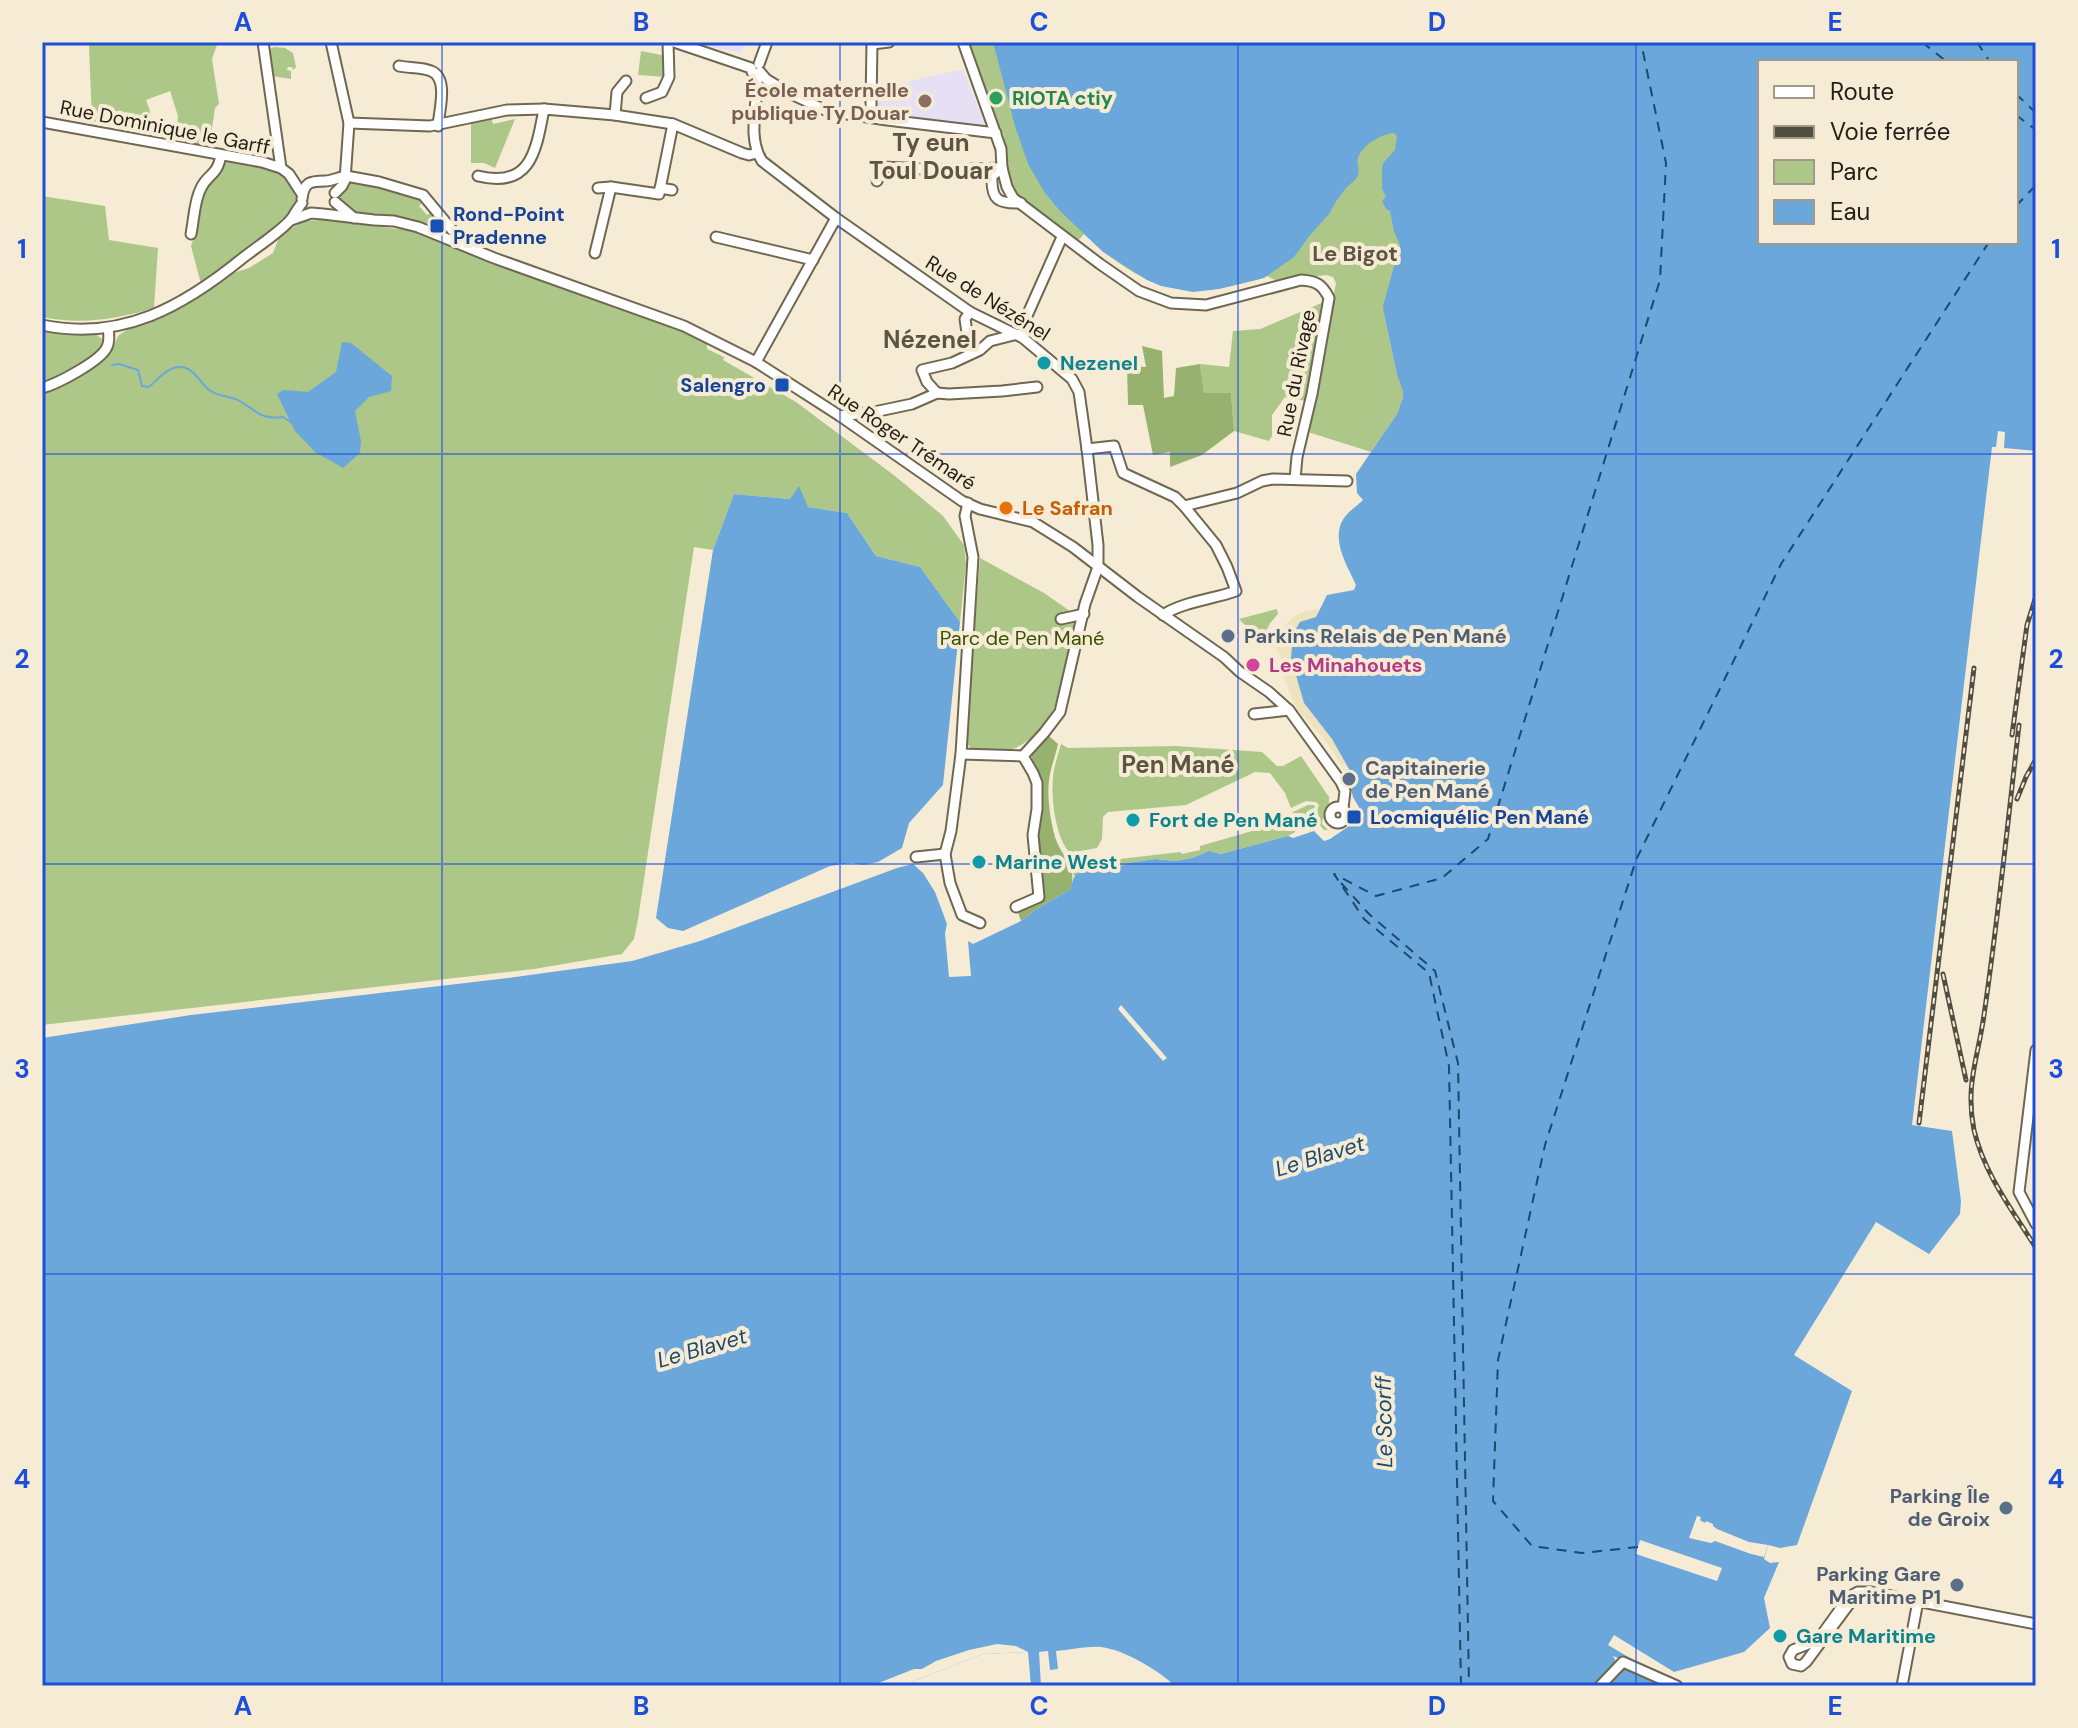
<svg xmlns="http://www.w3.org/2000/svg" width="2078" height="1728" font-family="'DM Sans',sans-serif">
<rect width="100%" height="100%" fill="#f6ecd5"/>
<g fill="#e7dff4">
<polygon points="712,42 747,42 744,44 742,53 712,47"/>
<polygon points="963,69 985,124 983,126 882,116 874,105 875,89"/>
</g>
<g fill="#acc788">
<polygon points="94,42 218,42 212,59 219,104 215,108 209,148 176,143 179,129 177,128 178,116 170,91 146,100 150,111 148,129 139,128 141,116 130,115 128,128 92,121 89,46"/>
<path d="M968,42H1389L1454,125L1384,306V314L1397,375L1404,391L1403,397L1397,414L1371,452L1308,432L1336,283L1333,277L1326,275L1279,282L1267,276C1257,281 1243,283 1231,286C1170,301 1128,275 1084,234L1077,242L1057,224L1024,201L1012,189L1008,175L1007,152L1003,133L992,111L987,90L984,89Z"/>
<polygon points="274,47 285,48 293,53 296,67 293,70 292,67 288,67 287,70 291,71 291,79 272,76 268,50"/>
<polygon points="641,51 666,56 667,77 638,75"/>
<polygon points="491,117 493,124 515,119 495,168 484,163 471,163 471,123"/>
<path d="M223,159C240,162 263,163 279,171C289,177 299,190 296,202C291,217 217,273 201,284L191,246L197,228L200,199L205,187L220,174Z"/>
<path d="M351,178L426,199L419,206L427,215L435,209L446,223L443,229L439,228V225L435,223L433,226C421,222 409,218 396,217C383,216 332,219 340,193C342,188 348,182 351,178Z"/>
<path d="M42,196L105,206L109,240L158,248L154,308C117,319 81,325 42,317Z"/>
<polygon points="321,220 416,231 668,325 707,342 707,349 724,357 723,360 796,402 895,476 943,516 964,545 966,564 960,622 920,567 876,556 847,513 808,507 790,499 734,494 713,550 694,547 638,919 634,939 622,954 534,969 42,1025 42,388 57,384 112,350 118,336 131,327 163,317 203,294 233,273 249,268 273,253 280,235 304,221"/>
<polygon points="1324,302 1306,401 1285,397 1272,415 1272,436 1269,441 1234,431 1231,393 1204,393 1200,364 1229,367 1233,331 1260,329"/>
<path d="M42,328L68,333H94L102,339L101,348C86,365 63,375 42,382Z"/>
<path d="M980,558L1044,593L1077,616L1055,706C1045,729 1024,750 999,752C990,753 981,751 973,751L965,741Z"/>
<polygon points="1277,609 1278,614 1271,622 1261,640 1259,640 1257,631 1248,628 1239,619"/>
<path d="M1061,744L1068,748L1176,746L1262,752L1277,766H1283L1301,756L1329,797C1330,808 1322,816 1322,824L1328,830H1324L1318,823L1301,828L1317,811L1319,805L1316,802L1306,801L1291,808L1285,793L1270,773L1255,772L1186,805L1108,812L1103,817L1102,839L1097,848L1070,853C1055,837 1051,798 1053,777C1054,766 1058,755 1061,744Z"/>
<path d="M1308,805H1314L1315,807L1294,833L1288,836L1221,854L1209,851L1192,858L1175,861L1155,859L1128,863L1119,867C1106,864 1084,868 1074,876L1069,864L1072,859L1100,857L1115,859L1118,863L1120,859L1180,852L1182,854L1200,850V846L1266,827L1275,830L1287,824L1293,812Z"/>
</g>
<g fill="#96b26e">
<polygon points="1142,346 1162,351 1164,398 1174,396 1176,368 1200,364 1204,393 1231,393 1234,431 1202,455 1170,467 1170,452 1153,455 1143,405 1128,405 1127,366 1146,367"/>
<path d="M1049,736L1058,744C1056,754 1052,764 1050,774C1046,793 1050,818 1055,837C1062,859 1077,862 1071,889L1035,910L1021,921L1017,909L1042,897L1035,831L1039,810L1031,751Z"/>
</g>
<path fill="#ede4be" d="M1319,609L1312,625L1349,738L1364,815L1353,797L1351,789L1357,783L1345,765L1342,766L1324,739L1297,709L1283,676L1280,655L1276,648C1282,624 1293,611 1319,609Z"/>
<g fill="#6ba7da" fill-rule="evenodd">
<path d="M993,42H2036V451L2004,448L2005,432L1998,431L1996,447H1992L1912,1125L1952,1131L1961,1201L1960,1214L1929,1254L1876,1222L1794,1355L1852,1391L1797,1545L1780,1548L1768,1545L1764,1559L1770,1563L1779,1562L1764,1598L1770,1628L1744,1652L1674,1672L1614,1635L1608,1645L1635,1661L1633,1664L1613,1656L1618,1665L1598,1686H1175C1158,1670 1125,1650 1101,1647C1087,1646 1070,1650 1056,1651L1058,1669L1050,1670L1048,1651L1039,1652L1041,1686H1031L1028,1652L983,1654L901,1686H42V1038L191,1015L508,978L632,961L700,941L897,868L913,864L923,873L935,892L947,924L945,933L949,977L971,976L968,941L973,944L1021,921L1035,910L1071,889C1071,887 1073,878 1075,876C1081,866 1109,865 1119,867L1128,863L1155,859L1175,861L1192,858L1209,851L1221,854L1288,836L1293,838L1314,831L1324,841L1330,839L1364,816L1353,797L1351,789L1357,783L1332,739L1304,703L1291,658L1293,634L1300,622L1316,617L1327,595L1354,590L1356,585C1347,565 1330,539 1344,518C1349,511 1357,506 1363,500L1357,493L1356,474L1397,414L1403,397V391L1397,375L1384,314L1383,306L1400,245L1394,231L1390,211L1386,209L1382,201L1386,196L1382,189V169L1383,163L1395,150L1397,136L1394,133C1381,134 1362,145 1358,158C1356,165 1361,170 1357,177C1356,180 1350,184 1348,186C1341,194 1334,203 1330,213L1310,235L1294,257L1264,278L1219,289L1193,292L1161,286L1147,280L1103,252L1060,211L1045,193L1028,164L1015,126ZM1760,62H2016V242H1760Z"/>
<polygon points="342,342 351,343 392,376 391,391 369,397 355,411 361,441 360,453 343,468 315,452 295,431 277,394 283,390 308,392 336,372"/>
<polygon points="799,486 808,507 847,513 876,556 920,567 960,622 943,785 909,823 902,848 878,862 863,865 852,863 830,866 683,931 668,928 656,918 713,550 734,494 790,499"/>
<polygon points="1621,1667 1664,1686 1602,1686"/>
</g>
<g fill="#f6ecd5">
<polygon points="1121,1005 1167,1058 1163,1061 1118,1009"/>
<polygon points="1697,1516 1701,1517 1700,1520 1705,1523 1706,1521 1713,1524 1713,1526 1717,1529 1749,1542 1768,1545 1764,1557 1751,1554 1715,1541 1711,1543 1689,1538"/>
<polygon points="1640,1540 1722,1568 1717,1581 1636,1554"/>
<polygon points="997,1644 1016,1646 1028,1652 983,1654 901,1686 871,1686 914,1669 922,1669 936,1661 969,1650"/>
</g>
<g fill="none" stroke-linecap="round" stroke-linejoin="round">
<path stroke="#6ba7da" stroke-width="2" d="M112,365L119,364L138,370L142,386L149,387C157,380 168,367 180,367C194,367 199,382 209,390C217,396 228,396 238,400C256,410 260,420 283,417L292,423"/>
<g stroke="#1d496c" stroke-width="2" stroke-dasharray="10 8" stroke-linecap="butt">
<polyline points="1922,42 1947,62"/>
<polyline points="1977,42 1990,62"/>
<polyline points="2016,94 2036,113"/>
<polyline points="2016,115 2036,130"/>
<polyline points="2016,206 2036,185"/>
<polyline points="1341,883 1369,914 1435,971 1458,1063 1469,1686"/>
<polyline points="1638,1547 1582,1553 1532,1546 1493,1501 1498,1360 1545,1145 1636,860 1781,564 1989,242"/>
<polyline points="1461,1686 1449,1066 1429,973 1364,919 1334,874 1376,896 1442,878 1488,839 1660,280 1666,163 1641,42"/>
</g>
<g stroke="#6f6752" stroke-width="13">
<g id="minor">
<polyline points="263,42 281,168 289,174 302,194"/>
<polyline points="331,42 349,123 345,180 342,186 335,193"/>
<polyline points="674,42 751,68 752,72 757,74"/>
<path d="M963,42L1001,149L1002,168L1007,187L1013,198L1100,264L1139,291L1171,303L1206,305L1301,280C1316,281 1322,284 1329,298L1312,394L1297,457L1295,479"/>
<polyline points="872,44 889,42"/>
<polyline points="759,64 767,42"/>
<path d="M399,66C408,68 422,67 431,71C449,78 439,111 438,126"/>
<polyline points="760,72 766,79 789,93 827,111 887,120 996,133"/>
<path d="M757,74C759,102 746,136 762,161L836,218L970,312L1023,338L1072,379L1079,392L1087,449L1098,545V567L1085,604L1060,712L1044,733L1023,756L961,754"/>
<polyline points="646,98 662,92 669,77 668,42"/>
<polyline points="615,115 617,92 626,81"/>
<polyline points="869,117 871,106 872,42"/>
<polyline points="42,122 262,162 281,168"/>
<polyline points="349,123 430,126 507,110 544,109 615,115 673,124 742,153 749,155 757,153"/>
<path d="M1002,168L992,176C991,200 998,204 1021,203"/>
<polyline points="346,176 379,182 423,195 453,231"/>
<path d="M478,176C531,189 536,151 544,109"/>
<polyline points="877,181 882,167 945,170 1002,168"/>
<polyline points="598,188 611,187"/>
<polyline points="660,188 672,190"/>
<path d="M302,199C304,182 310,181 325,181C332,181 339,177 346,176"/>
<polyline points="335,202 354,218"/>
<polyline points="291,220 311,213 323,214 374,220 394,221 418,227 494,258 684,326 756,362 840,416 962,501 980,509 1033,522 1073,547 1138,597 1224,657 1240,672 1269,692 1289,710 1341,782 1345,791 1343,808"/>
<path d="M191,234C194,220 194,201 201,188C208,173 217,177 221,155"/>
<polyline points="716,237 813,260"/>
<polyline points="595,253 611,187 659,194 673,124"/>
<polyline points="970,312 965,319 970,353"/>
<path d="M42,325C122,342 184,306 244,257C257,247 283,230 292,218C295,213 298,208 302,203"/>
<polyline points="1023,338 1026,318 1062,237"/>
<polyline points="756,362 836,218"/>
<path d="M42,388C57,384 101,361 107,347C110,341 109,334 108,328"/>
<polyline points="937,393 927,382 922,370 952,363 980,350 990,341 1017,334"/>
<polyline points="840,416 874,412 912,404 937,393 949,394 1002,391 1037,387"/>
<path d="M1087,449L1114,446L1123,473L1175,497L1184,506L1216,545L1227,567L1236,591C1214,599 1182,602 1163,615"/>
<polyline points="968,503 965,516 973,557 961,754 951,831 945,854 950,883 962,915 980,923"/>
<polyline points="1184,506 1237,493 1262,481 1273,479 1347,481"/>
<polyline points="1061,619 1084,614"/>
<polyline points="1254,714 1289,710"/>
<circle cx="1338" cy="815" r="8"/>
<polyline points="916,857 945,854"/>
<polyline points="1016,907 1039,897 1033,835 1037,809 1037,783 1033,773 1023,756"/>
<polyline points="2036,1050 2019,1192 2036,1224"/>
<polyline points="1858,1592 1806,1662 1801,1666 1792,1664 1789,1657 1793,1650 1818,1640 1849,1597 1858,1592 1870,1592 2036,1624"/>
<polyline points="1600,1686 1623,1662 1677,1686"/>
<polyline points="1902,1686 1918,1601"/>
</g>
</g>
<use href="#minor" stroke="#fff" stroke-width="9"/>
<g stroke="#524e41" stroke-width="5">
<g id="rail">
<path d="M2019,725C2008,821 1998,919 1984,1015C1978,1058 1965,1085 1974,1130C1984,1174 2013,1211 2036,1248"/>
<polyline points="2012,735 2027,625 2036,596"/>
<polyline points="2017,799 2026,777 2036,759"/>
<polyline points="1943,974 1966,1080"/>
<polyline points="1919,1123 1974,668"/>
</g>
</g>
<use href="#rail" stroke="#f6ecd5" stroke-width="2" stroke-dasharray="6" stroke-linecap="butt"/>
</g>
<path fill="none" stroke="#1d4ed8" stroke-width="2" stroke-opacity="0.55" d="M442,42V1686M840,42V1686M1238,42V1686M1636,42V1686M42,454H2036M42,864H2036M42,1274H2036"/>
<circle fill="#2e9e5b" stroke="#f6ecd5" stroke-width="3" cx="996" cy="98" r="8"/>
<circle fill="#8d6e63" stroke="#f6ecd5" stroke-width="3" cx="925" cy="101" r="8"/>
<g fill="#1a4fb4" stroke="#f6ecd5" stroke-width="3">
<rect x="429" y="218" width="16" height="16" rx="4"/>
<rect x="774" y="377" width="16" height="16" rx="4"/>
<rect x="1346" y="809" width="16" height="16" rx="4"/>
</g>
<g fill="#0f9aa8" stroke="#f6ecd5" stroke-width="3">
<circle cx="1044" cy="363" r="8"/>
<circle cx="1133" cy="820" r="8"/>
<circle cx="979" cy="862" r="8"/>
<circle cx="1780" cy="1636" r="8"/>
</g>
<circle fill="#e8710a" stroke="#f6ecd5" stroke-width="3" cx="1006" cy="508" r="8"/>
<g fill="#5c6f8a" stroke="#f6ecd5" stroke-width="3">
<circle cx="1228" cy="636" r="8"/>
<circle cx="1349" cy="779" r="8"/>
<circle cx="2006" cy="1508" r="8"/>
<circle cx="1957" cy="1585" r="8"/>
</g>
<circle fill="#d1479c" stroke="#f6ecd5" stroke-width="3" cx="1253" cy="665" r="8"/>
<g text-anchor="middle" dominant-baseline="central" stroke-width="8" stroke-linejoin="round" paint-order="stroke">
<g font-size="20" font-weight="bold" fill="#785e54" stroke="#f6ecd5" text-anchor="end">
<text x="909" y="90">École maternelle<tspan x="909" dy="23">publique Ty Douar</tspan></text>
</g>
<g font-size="20" font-weight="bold" fill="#27864d" stroke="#f6ecd5" text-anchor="start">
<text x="1012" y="98">RIOTA ctiy</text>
</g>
<g font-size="20" fill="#221f16" stroke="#f6ecd5">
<text transform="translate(165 127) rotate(11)">Rue Dominique le Garff</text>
<text transform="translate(988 298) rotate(32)">Rue de Nézénel</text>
<text transform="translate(1296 373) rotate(-79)">Rue du Rivage</text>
<text transform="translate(902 437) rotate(34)">Rue Roger Trémaré</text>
</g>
<g font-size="20" font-weight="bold" fill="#164399" stroke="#f6ecd5" text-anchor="start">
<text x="453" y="214">Rond-Point<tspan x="453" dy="23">Pradenne</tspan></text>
<text x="766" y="385" text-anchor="end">Salengro</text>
<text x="1370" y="817">Locmiquélic Pen Mané</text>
</g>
<g font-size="20" font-weight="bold" fill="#0d838f" stroke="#f6ecd5" text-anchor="start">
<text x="1060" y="363">Nezenel</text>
<text x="1149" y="820">Fort de Pen Mané</text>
<text x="995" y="862">Marine West</text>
<text x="1796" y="1636">Gare Maritime</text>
</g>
<g font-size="20" font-weight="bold" fill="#c56008" stroke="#f6ecd5" text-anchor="start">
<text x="1022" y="508">Le Safran</text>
</g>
<g font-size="20" font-weight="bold" fill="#4e5e75" stroke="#f6ecd5" text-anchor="start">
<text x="1244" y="636">Parkins Relais de Pen Mané</text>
<text x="1365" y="768">Capitainerie<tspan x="1365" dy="23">de Pen Mané</tspan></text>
<text x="1990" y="1496" text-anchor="end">Parking Île<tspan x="1990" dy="23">de Groix</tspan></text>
<text x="1941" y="1574" text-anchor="end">Parking Gare<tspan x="1941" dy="23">Maritime P1</tspan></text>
</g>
<g font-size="20" fill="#364e00" stroke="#f6ecd5">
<text x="1022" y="638">Parc de Pen Mané</text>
</g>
<g font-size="20" font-weight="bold" fill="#b23c85" stroke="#f6ecd5" text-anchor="start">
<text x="1269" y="665">Les Minahouets</text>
</g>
<g font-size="22" font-weight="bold" fill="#5e5541" stroke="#f6ecd5">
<text x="1355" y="253">Le Bigot</text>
</g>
<g font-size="22" font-style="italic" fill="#1d496c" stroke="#f6ecd5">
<text transform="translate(1320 1156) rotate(-17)">Le Blavet</text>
<text transform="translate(702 1348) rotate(-16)">Le Blavet</text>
<text transform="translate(1384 1422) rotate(-91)">Le Scorff</text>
</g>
<g font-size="24" font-weight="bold" fill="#5e5541" stroke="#f6ecd5">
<text x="931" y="142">Ty eun<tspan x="931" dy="28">Toul Douar</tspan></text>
<text x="930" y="339">Nézenel</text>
<text x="1178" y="764">Pen Mané</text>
</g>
</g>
<rect width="2078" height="1728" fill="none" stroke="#f6ecd5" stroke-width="88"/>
<rect x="1758" y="60" width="260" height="184" fill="#f6ecd5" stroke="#a19a89" stroke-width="2"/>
<rect x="1774" y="86" width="40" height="12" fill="#ffffff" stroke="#a19a89" stroke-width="2"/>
<text x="1830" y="100" font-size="24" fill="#221f16">Route</text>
<rect x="1774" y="126" width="40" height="12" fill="#524e41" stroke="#a19a89" stroke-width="2"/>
<text x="1830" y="140" font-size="24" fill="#221f16">Voie ferrée</text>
<rect x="1774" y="160" width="40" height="24" fill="#acc788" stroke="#a19a89" stroke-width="2"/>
<text x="1830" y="180" font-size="24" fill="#221f16">Parc</text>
<rect x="1774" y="200" width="40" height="24" fill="#6ba7da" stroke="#a19a89" stroke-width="2"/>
<text x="1830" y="220" font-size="24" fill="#221f16">Eau</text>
<rect x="44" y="44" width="1990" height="1640" fill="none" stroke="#1d4ed8" stroke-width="3"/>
<g font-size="26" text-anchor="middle" font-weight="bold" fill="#1d4ed8">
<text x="243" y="31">A</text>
<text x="641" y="31">B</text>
<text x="1039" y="31">C</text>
<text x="1437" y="31">D</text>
<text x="1835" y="31">E</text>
<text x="22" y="258">1</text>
<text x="2056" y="258">1</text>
<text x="22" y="668">2</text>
<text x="2056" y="668">2</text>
<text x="22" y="1078">3</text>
<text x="2056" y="1078">3</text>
<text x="22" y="1488">4</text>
<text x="2056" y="1488">4</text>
<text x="243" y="1715">A</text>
<text x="641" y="1715">B</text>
<text x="1039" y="1715">C</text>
<text x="1437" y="1715">D</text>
<text x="1835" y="1715">E</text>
</g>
</svg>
